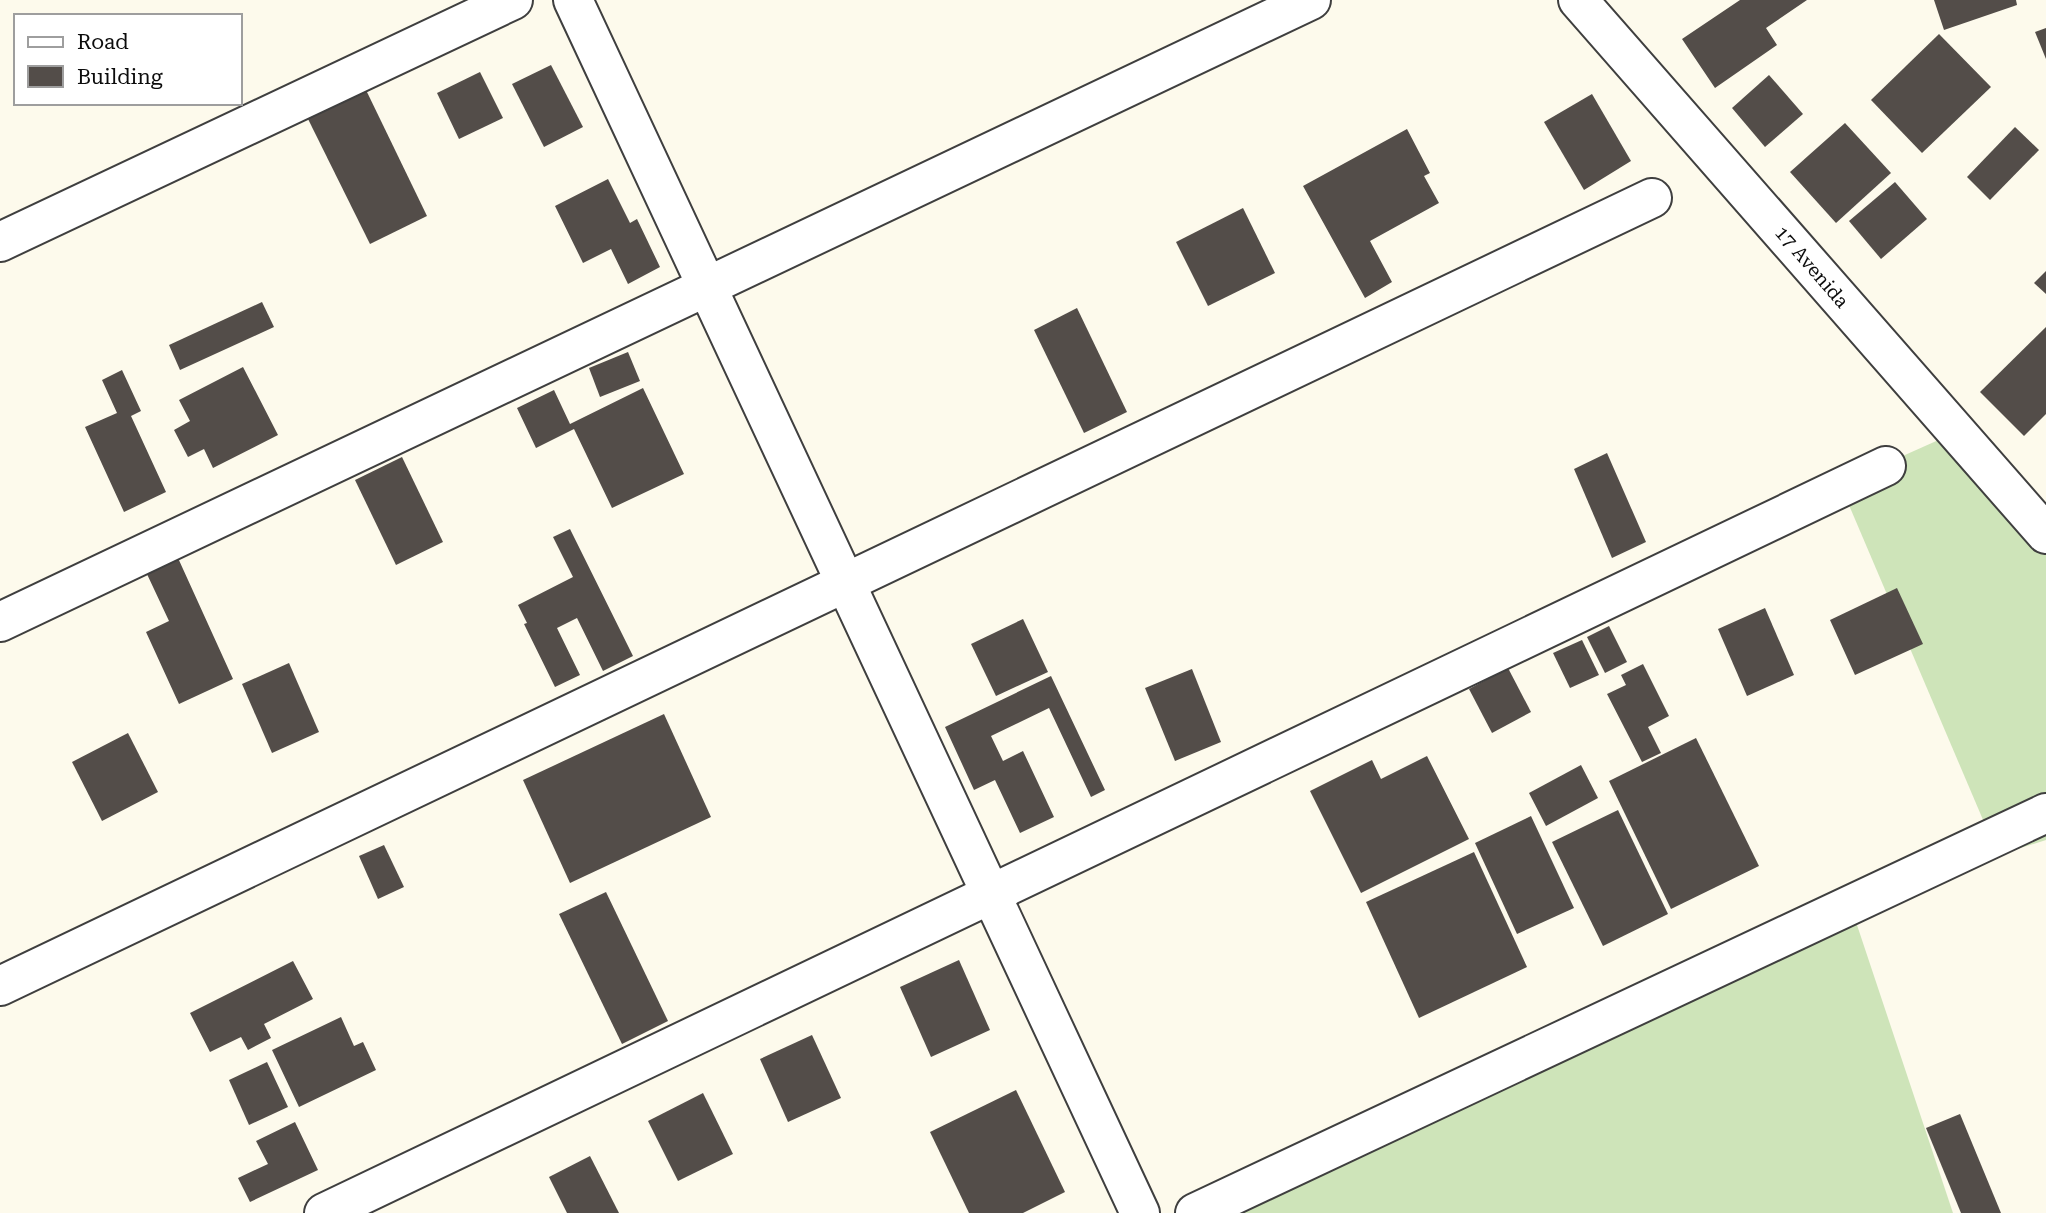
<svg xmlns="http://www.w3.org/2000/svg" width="2046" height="1213" font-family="'Roboto Serif',serif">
<rect width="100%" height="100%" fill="#fdfaec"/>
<g fill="#cee4b9">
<polygon points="1943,438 2046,551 2046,840 1998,855 1840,484"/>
<polygon points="1856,922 1953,1213 1234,1213"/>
</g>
<g fill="#534d49">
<polygon points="1740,0 1807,0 1766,28 1777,45 1715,88 1682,39"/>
<polygon points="1934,0 2016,0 2017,5 1944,30"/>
<polygon points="2046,28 2046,59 2035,32"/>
<polygon points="1939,34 1991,87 1922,153 1871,100"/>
<polygon points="551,65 583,127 544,147 512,84"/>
<polygon points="480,72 503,118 459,139 437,93"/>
<polygon points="1769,75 1803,114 1765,147 1732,108"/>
<polygon points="366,90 427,216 370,244 308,119"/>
<polygon points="1592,94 1631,161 1584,190 1544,122"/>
<polygon points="1845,123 1891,173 1836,223 1790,172"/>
<polygon points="2015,127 2039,150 1990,200 1967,177"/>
<polygon points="1407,129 1430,173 1424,176 1439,203 1370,241 1392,282 1365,298 1303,186"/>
<polygon points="608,179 630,223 637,219 660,267 628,284 611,249 583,263 555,206"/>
<polygon points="1895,182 1927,219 1881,259 1849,221"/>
<polygon points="1243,208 1275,273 1208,306 1176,242"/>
<polygon points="2046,271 2046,294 2034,283"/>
<polygon points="262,302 274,327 180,370 169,345"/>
<polygon points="1077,308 1127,412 1084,433 1034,330"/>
<polygon points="2046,327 2046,414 2024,436 1980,392"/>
<polygon points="628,352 640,381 600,397 589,368"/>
<polygon points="243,367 278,435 213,468 204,449 188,457 174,430 190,421 179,400"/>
<polygon points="122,370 141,411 131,416 166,492 124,512 85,427 117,413 102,380"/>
<polygon points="643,388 684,474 612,508 574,429 536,448 517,408 554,390 570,424"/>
<polygon points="1607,453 1646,542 1612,558 1574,469"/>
<polygon points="402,457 443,542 396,565 355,480"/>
<polygon points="570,529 633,656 603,671 577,618 557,628 580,675 555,687 524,624 527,623 518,605 573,577 553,537"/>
<polygon points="178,558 233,679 179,704 146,632 169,621 146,572"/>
<polygon points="1897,588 1923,644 1855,675 1830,620"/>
<polygon points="1765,608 1794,675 1747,696 1718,629"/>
<polygon points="1023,619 1048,672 996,696 971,644"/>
<polygon points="1609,626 1627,662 1605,673 1587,637"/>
<polygon points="1582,640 1599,675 1570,688 1553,653"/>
<polygon points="289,663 319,732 272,753 242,684"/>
<polygon points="1643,664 1669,716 1648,727 1661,753 1642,762 1607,694 1626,685 1621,675"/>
<polygon points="1508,668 1531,712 1492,733 1469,689"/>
<polygon points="1192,669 1221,742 1175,761 1145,688"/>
<polygon points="1051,676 1105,790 1091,797 1049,708 991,736 1003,761 1023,751 1054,817 1020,833 995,780 974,790 945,727"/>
<polygon points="664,714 711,817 570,883 523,780"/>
<polygon points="128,733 158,792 102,821 72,762"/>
<polygon points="1696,738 1759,866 1671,909 1609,781"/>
<polygon points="1427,756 1469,839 1361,893 1310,791 1372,760 1381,779"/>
<polygon points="1581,765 1598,798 1546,826 1529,793"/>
<polygon points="1618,810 1668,914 1603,946 1552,842"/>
<polygon points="1531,816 1574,908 1517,934 1475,843"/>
<polygon points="384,845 404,887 378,899 359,856"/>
<polygon points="1474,852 1527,967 1419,1018 1366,902"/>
<polygon points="606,892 668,1021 622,1044 559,914"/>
<polygon points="959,960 990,1030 931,1057 900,987"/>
<polygon points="293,961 313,999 264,1024 271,1038 248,1050 241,1037 210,1052 190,1013"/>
<polygon points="341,1017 354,1046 363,1042 376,1070 299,1107 272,1050"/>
<polygon points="812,1035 841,1098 788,1122 760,1059"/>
<polygon points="267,1062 288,1107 249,1125 229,1080"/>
<polygon points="1016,1090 1065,1192 1023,1213 969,1213 930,1132"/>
<polygon points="703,1093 733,1154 678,1181 648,1121"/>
<polygon points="1960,1114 2001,1213 1961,1213 1926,1128"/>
<polygon points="295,1122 318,1170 250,1202 238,1178 268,1164 256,1141"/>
<polygon points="590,1156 619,1213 567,1213 549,1177"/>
</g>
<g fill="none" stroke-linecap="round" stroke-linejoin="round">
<g stroke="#3f3f3f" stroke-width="42">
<g id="street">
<polyline points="573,0 1140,1213"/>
<polyline points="1578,0 2046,534"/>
<polyline points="0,242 513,0"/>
<polyline points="0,622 1311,0"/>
<polyline points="0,986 1652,198"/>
<polyline points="324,1213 1886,466"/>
<polyline points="1195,1213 2046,813"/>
</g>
</g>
<use href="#street" stroke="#fff" stroke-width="38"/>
</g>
<g text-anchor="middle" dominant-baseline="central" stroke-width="7" stroke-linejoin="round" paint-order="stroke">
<g font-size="19" fill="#0c0c0c" stroke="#fff">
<text transform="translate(1812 267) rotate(49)">17 Avenida</text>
</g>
</g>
<rect x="14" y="14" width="228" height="91" fill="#ffffff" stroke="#9e9e9e" stroke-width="2"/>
<rect x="28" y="37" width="35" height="10" fill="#ffffff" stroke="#9e9e9e" stroke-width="2"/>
<text x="77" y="49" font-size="21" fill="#0c0c0c">Road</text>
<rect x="28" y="66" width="35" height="21" fill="#534d49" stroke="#9e9e9e" stroke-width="2"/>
<text x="77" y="84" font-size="21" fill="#0c0c0c">Building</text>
</svg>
